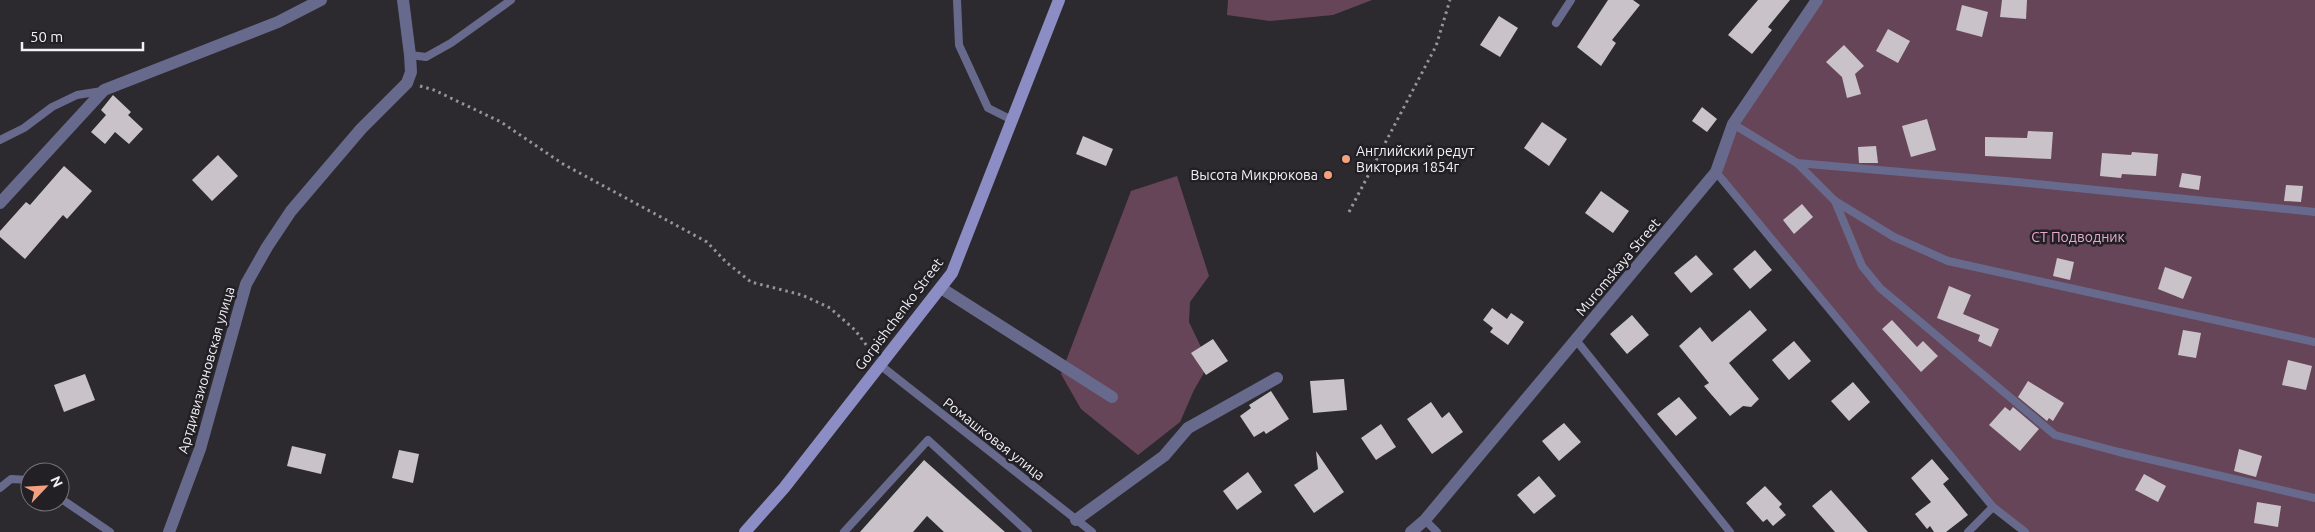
<svg xmlns="http://www.w3.org/2000/svg" width="2315" height="532" font-family="Ubuntu,sans-serif">
<rect width="100%" height="100%" fill="#2c2a2f"/>
<g fill="#674559">
<polygon points="1228,0 1372,0 1333,15 1270,21 1227,15"/>
<polygon points="1817,0 2315,0 2315,532 2025,532 1993,507 1716,172 1740,113"/>
<polygon points="1177,176 1209,276 1190,302 1189,322 1209,364 1194,390 1180,422 1138,455 1081,409 1061,374 1131,191"/>
</g>
<g fill="#c9c3c9">
<polygon points="1608,0 1633,0 1640,5 1612,40 1616,43 1601,66 1577,47"/>
<polygon points="1758,0 1790,0 1768,27 1772,30 1752,54 1728,35"/>
<polygon points="2002,0 2027,0 2026,19 2000,17"/>
<polygon points="1962,5 1988,12 1982,37 1956,30"/>
<polygon points="1499,16 1518,28 1500,57 1480,45"/>
<polygon points="1888,29 1910,41 1898,63 1876,51"/>
<polygon points="1844,45 1864,66 1855,74 1861,94 1847,98 1842,77 1826,62"/>
<polygon points="113,95 131,112 128,115 143,129 129,144 115,132 105,144 91,132 106,115 101,110"/>
<polygon points="1702,107 1717,119 1707,132 1692,121"/>
<polygon points="1927,119 1936,150 1911,157 1902,126"/>
<polygon points="1542,122 1567,139 1549,166 1524,148"/>
<polygon points="2028,131 2053,132 2051,159 1985,156 1985,137 2027,138"/>
<polygon points="1083,136 1113,149 1106,166 1076,154"/>
<polygon points="1876,146 1878,163 1859,163 1858,147"/>
<polygon points="2132,152 2158,154 2156,176 2122,174 2121,178 2100,176 2102,153 2131,155"/>
<polygon points="218,155 238,176 212,201 192,180"/>
<polygon points="64,166 92,191 67,219 63,215 25,259 0,237 0,231 26,202 30,205"/>
<polygon points="2182,173 2201,176 2199,190 2179,187"/>
<polygon points="2286,185 2303,186 2301,202 2284,201"/>
<polygon points="1601,191 1629,211 1613,233 1585,213"/>
<polygon points="1802,204 1813,217 1794,234 1783,220"/>
<polygon points="1755,250 1772,270 1750,289 1733,269"/>
<polygon points="1696,255 1713,274 1691,293 1674,273"/>
<polygon points="2057,258 2074,262 2070,280 2053,276"/>
<polygon points="2165,267 2192,277 2183,299 2158,289"/>
<polygon points="1949,286 1971,295 1963,314 1999,329 1991,347 1978,341 1980,335 1937,318"/>
<polygon points="1492,308 1507,319 1511,313 1524,322 1508,345 1490,332 1493,328 1483,320"/>
<polygon points="1750,310 1767,330 1729,363 1759,399 1751,407 1743,406 1730,416 1704,386 1709,383 1679,346 1700,327 1712,342"/>
<polygon points="1632,315 1649,335 1627,354 1610,334"/>
<polygon points="1892,320 1917,347 1923,341 1938,356 1921,372 1882,329"/>
<polygon points="2183,330 2201,333 2196,358 2178,355"/>
<polygon points="1213,339 1228,361 1206,375 1191,353"/>
<polygon points="1794,341 1811,361 1789,380 1772,360"/>
<polygon points="2288,360 2312,366 2306,390 2282,385"/>
<polygon points="85,374 95,400 64,412 54,385"/>
<polygon points="1344,379 1347,410 1313,413 1310,381"/>
<polygon points="2028,381 2064,403 2053,421 2049,418 2047,421 2018,397"/>
<polygon points="1853,382 1870,402 1849,421 1831,401"/>
<polygon points="1271,391 1289,419 1266,434 1264,431 1254,437 1240,416 1251,408 1249,405"/>
<polygon points="1679,397 1697,418 1676,436 1657,414"/>
<polygon points="1431,402 1442,418 1449,412 1463,432 1432,454 1407,419"/>
<polygon points="2005,407 2010,411 2013,407 2039,429 2020,451 1989,425"/>
<polygon points="1564,423 1581,442 1559,461 1542,441"/>
<polygon points="1381,424 1396,447 1376,460 1361,438"/>
<polygon points="292,446 326,454 321,474 287,466"/>
<polygon points="2239,449 2262,456 2256,477 2234,471"/>
<polygon points="399,450 419,454 413,483 392,478"/>
<polygon points="1316,451 1344,492 1314,513 1294,485 1318,469"/>
<polygon points="1932,459 1949,479 1943,484 1968,515 1946,532 1934,532 1930,526 1927,529 1915,514 1931,502 1911,478"/>
<polygon points="924,460 1005,532 944,532 927,516 913,532 860,532"/>
<polygon points="1248,472 1262,492 1237,510 1223,491"/>
<polygon points="2144,474 2166,486 2158,502 2135,490"/>
<polygon points="1539,476 1556,496 1534,514 1517,495"/>
<polygon points="1765,486 1782,504 1779,507 1786,515 1773,526 1767,519 1763,522 1746,503"/>
<polygon points="1831,490 1868,532 1835,532 1812,506"/>
<polygon points="2257,502 2281,506 2278,527 2254,523"/>
</g>
<g fill="none" stroke-linecap="round" stroke-linejoin="round">
<g stroke="#959498" stroke-width="3" stroke-dasharray="2.5 4" stroke-linecap="butt">
<polyline points="420,86 434,90 501,122 563,164 707,242 726,262 751,282 802,295 830,308 855,330 873,354"/>
<polyline points="1349,212 1436,46 1450,0"/>
</g>
<g stroke="#686a8d" stroke-width="8">
<polyline points="957,0 959,45 988,108 1012,120"/>
<polyline points="1556,23 1571,0"/>
<polyline points="410,55 426,57 451,43 511,0"/>
<polyline points="1733,124 1797,163 2017,182 2315,212"/>
<polyline points="0,140 24,128 52,107 77,95 102,91"/>
<polyline points="1797,163 1835,201 1894,237 1948,261 2315,342"/>
<polyline points="1716,172 1993,507 2025,532"/>
<polyline points="1835,201 1862,266 1880,288 2055,435 2119,452 2315,498"/>
<polyline points="1576,340 1730,532"/>
<polyline points="880,365 1092,532"/>
<polyline points="0,488 11,479 30,480"/>
<polyline points="60,498 110,532"/>
<polyline points="1425,520 1437,532"/>
<polyline points="844,532 928,440 1028,532"/>
<polyline points="1968,532 1993,507"/>
</g>
<g stroke="#686a8d" stroke-width="12">
<polyline points="0,203 104,90 278,22 321,0"/>
<polyline points="941,288 1112,397"/>
<polyline points="1076,520 1164,456 1188,428 1277,378"/>
<polyline points="1411,532 1425,520 1716,172 1733,124 1817,0"/>
</g>
<polyline stroke="#686a8d" stroke-width="12" points="169,532 200,449 246,284 267,247 291,211 361,129 407,83 411,72 410,55 403,0"/>
<polyline stroke="#8b8dc4" stroke-width="12" points="745,532 784,488 952,273 1059,0"/>
</g>
<g fill="#f2a17e" stroke="#222025" stroke-width="2">
<circle cx="1346" cy="159" r="5"/>
<circle cx="1328" cy="175" r="5"/>
</g>
<g text-anchor="middle" dominant-baseline="central" stroke-width="5" stroke-linejoin="round" paint-order="stroke">
<g font-size="14" fill="#f2f1f5" stroke="#222025" text-anchor="start">
<text x="1356" y="151">Английский редут<tspan x="1356" dy="16">Виктория 1854г</tspan></text>
<text x="1318" y="175" text-anchor="end">Высота Микрюкова</text>
</g>
<g font-size="14" fill="#e9a8ce" stroke="#222025">
<text x="2078" y="237">СТ Подводник</text>
</g>
<g font-size="14" fill="#f2f1f5" stroke="#222025">
<text transform="translate(1618 267) rotate(-50)">Muromskaya Street</text>
<text transform="translate(899 314) rotate(-53)">Gorpishchenko Street</text>
<text transform="translate(206 370) rotate(-74)">Артдивизионовская улица</text>
<text transform="translate(994 439) rotate(38)">Ромашковая улица</text>
</g>
</g>
<g transform="translate(45 487) rotate(65)"><circle r="24" fill="#222025" stroke="#757478"/>
<path d="M0-4L9 19L0 12L-9 19Z" fill="#f2a17e"/>
<text y="-8" font-size="14" font-weight="bold" text-anchor="middle" fill="#f2f1f5">N</text>
</g>
<path d="M22 42v8h121v-8" fill="none" stroke="#f2f1f5" stroke-width="2.5"/>
<text x="30" y="42" font-size="15" fill="#f2f1f5" stroke="#222025" stroke-width="4" paint-order="stroke">50 m</text>
</svg>
